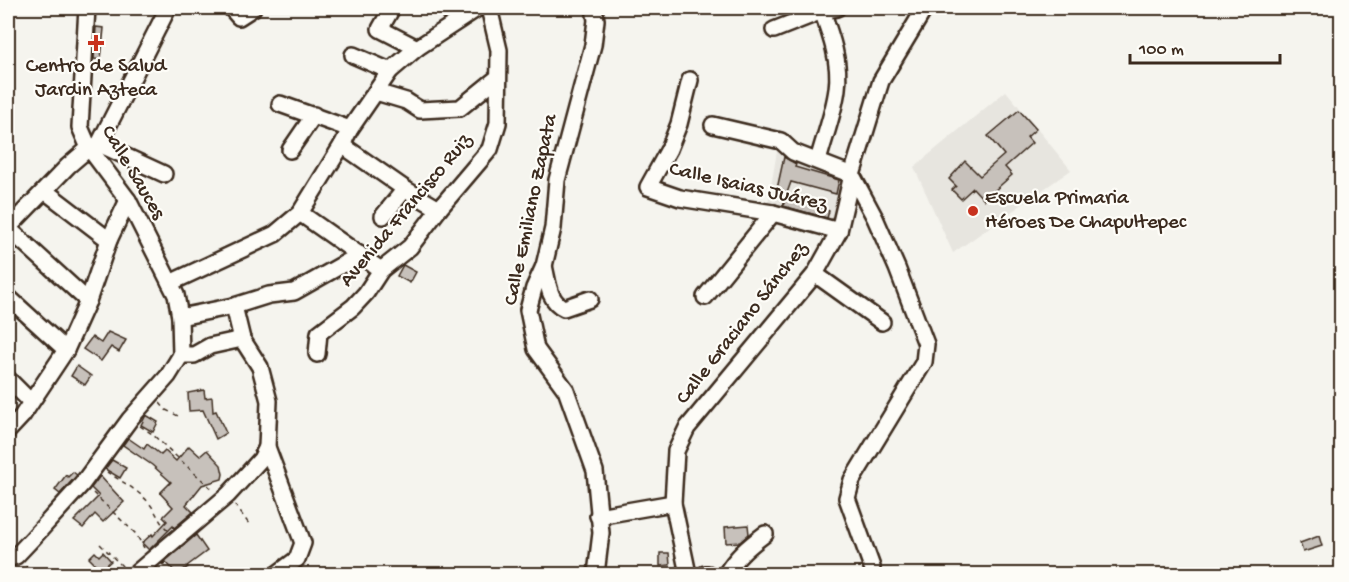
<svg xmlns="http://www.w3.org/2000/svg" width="1349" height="582" font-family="'Gochi Hand',sans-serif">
<rect width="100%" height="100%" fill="#f5f4ee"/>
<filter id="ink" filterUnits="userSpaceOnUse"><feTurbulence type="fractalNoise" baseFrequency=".0167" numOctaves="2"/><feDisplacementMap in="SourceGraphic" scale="12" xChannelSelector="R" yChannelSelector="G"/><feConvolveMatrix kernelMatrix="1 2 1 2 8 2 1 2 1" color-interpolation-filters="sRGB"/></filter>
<g filter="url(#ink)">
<g fill="#e7e5df">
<polygon points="1006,91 1071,170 953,253 914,167"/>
<polygon points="778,146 849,176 834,228 767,209"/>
</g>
<g fill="#c7c1bb" stroke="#3b2a1e" stroke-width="1.5">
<polygon points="96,27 104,28 101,60 94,59"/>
<polygon points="1019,110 1036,129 1027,137 1032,143 1005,167 1012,175 984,200 973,188 961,199 952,190 956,186 949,179 965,161 980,176 1004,155 988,136"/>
<polygon points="784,157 796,164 795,167 839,180 836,194 791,182 787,193 777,189"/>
<polygon points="786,197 829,211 827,218 783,206"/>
<polygon points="403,265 416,272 410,283 397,276"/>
<polygon points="108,332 126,340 119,352 111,347 101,361 83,349 92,337 101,343"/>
<polygon points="77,366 91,376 85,385 71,376"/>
<polygon points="204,390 205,398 212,397 213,412 216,411 226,433 216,439 203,410 189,411 188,393"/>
<polygon points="146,415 158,422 153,432 141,425"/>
<polygon points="128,438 144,449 147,444 161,455 165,451 176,461 189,446 200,456 207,450 221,465 223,474 222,479 202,485 186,505 193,512 174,528 173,526 149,550 142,543 152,534 153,536 167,521 163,517 173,507 160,493 171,482 152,465 123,445"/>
<polygon points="112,460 126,468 120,478 105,469"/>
<polygon points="73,472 77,475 60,494 55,490 66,475 68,477"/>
<polygon points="100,476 124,502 103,522 95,514 83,528 74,521 99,496 91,488"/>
<polygon points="748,525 749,534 740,542 726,543 725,527"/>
<polygon points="196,535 207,551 187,566 188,567 177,574 166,562 163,565 162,564"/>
<polygon points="1319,536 1322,546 1303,552 1300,543"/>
<polygon points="95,552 99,556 103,552 111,561 101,570 89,558"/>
<polygon points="660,553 669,553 670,565 660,566"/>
</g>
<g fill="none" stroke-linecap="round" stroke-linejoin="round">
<g stroke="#3b2a1e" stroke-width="20">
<g id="minor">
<polyline points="231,8 239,17 253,8"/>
<polyline points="392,8 380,29 417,48"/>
<polyline points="594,8 596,20 593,45 557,180 553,228 544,266 534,288 528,310 536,349 566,390 595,471 601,533 596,574"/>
<polyline points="774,30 822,11 837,8"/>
<polyline points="353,55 390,71"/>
<polyline points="690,80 679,124 669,149 648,187 680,198 773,213 839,231"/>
<polyline points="376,92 406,101 420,110 460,108 497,78"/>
<polyline points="280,104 350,129"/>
<polyline points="713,125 781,141 793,152 852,175 875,218 897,268 926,344 924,362 852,480 847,498 872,567"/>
<polyline points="99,144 164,174"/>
<polyline points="342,145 405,189 439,209"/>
<polyline points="290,150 314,115"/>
<path d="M818,161C824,138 834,113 837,89C841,62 830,33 821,8"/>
<polyline points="45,191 109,240"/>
<polyline points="300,213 381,270"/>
<polyline points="383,216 405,189"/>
<polyline points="8,228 68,166 89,148 99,144 168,8"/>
<polyline points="8,228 88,301"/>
<path d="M544,266C548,281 548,301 564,308L590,299"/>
<polyline points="815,274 882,322"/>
<polyline points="170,283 275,234 300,213 342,145 350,129 390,71 417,48 478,8"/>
<polyline points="8,297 66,350"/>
<polyline points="705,297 773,213"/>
<polyline points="234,306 242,339 260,367 269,401 267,447 303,543 297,559 277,574"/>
<polyline points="180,317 234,306 269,295 294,292 354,258 359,254"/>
<polyline points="317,354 319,333 353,307 366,293 381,270 410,247 439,209 490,149 498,123 499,50 489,8"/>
<polyline points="181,355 194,355 210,346 242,339"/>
<polyline points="8,379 31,402"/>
<polyline points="8,431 22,416 66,350 88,301 109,240 128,200"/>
<polyline points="598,516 673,503"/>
<polyline points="8,559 16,556 33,538 82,484 130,419 168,376 181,355 180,317 176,295 128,200 89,148 80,127 87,8"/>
<polyline points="135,574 228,495 261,459 267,447"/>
<polyline points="688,574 673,503 676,451 687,428 815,274 839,231 852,175 881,81 925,8"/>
<polyline points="705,574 708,574"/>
<path d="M726,574C736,557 749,546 765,534"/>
</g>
</g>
<g stroke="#3b2a1e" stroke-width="1.5" stroke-dasharray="4.5 4.5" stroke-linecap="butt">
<polyline points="160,403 166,410 180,417"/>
<polyline points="140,426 152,434 213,490"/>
<path d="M107,472C124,483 144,493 154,510C159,518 160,523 168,530"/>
<polyline points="93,493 136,534 144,548"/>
<polyline points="235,505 249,524"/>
<polyline points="100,544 123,567"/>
<polyline points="26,566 33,574"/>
</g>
<use href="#minor" stroke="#fdfcf7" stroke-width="15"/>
</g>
</g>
<g fill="#c8321e" stroke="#fdfcf7" stroke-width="2">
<path d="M93 34h6v6h6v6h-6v6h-6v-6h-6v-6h6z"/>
<circle cx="973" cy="211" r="6"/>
</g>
<g text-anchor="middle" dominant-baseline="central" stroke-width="4.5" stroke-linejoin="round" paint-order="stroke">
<g font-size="21" fill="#3b2a1e" stroke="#fdfcf7">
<text x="96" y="67">Centro de Salud<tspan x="96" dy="24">Jardin Azteca</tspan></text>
<text x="985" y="199" text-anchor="start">Escuela Primaria<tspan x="985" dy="24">Héroes De Chapultepec</tspan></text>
</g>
<g font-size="21" fill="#3b2a1e" stroke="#fdfcf7">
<text transform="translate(132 173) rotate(59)">Calle Sauces</text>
<text transform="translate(748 188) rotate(13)">Calle Isaias Juárez</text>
<text transform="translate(532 210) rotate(-78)">Calle Emiliano Zapata</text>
<text transform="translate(407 211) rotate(-50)">Avenida Francisco Ruiz</text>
<text transform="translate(743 324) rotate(-52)">Calle Graciano Sánchez</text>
</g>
</g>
<rect width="1349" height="582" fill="none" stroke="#fdfcf7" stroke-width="30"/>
<rect x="15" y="15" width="1319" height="552" fill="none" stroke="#3b2a1e" stroke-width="2" filter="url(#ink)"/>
<path d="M1130 54v9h150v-9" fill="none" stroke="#3b2a1e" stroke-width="3"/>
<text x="1139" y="54" font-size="18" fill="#3b2a1e" stroke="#fdfcf7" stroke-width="4.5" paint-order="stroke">100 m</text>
</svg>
